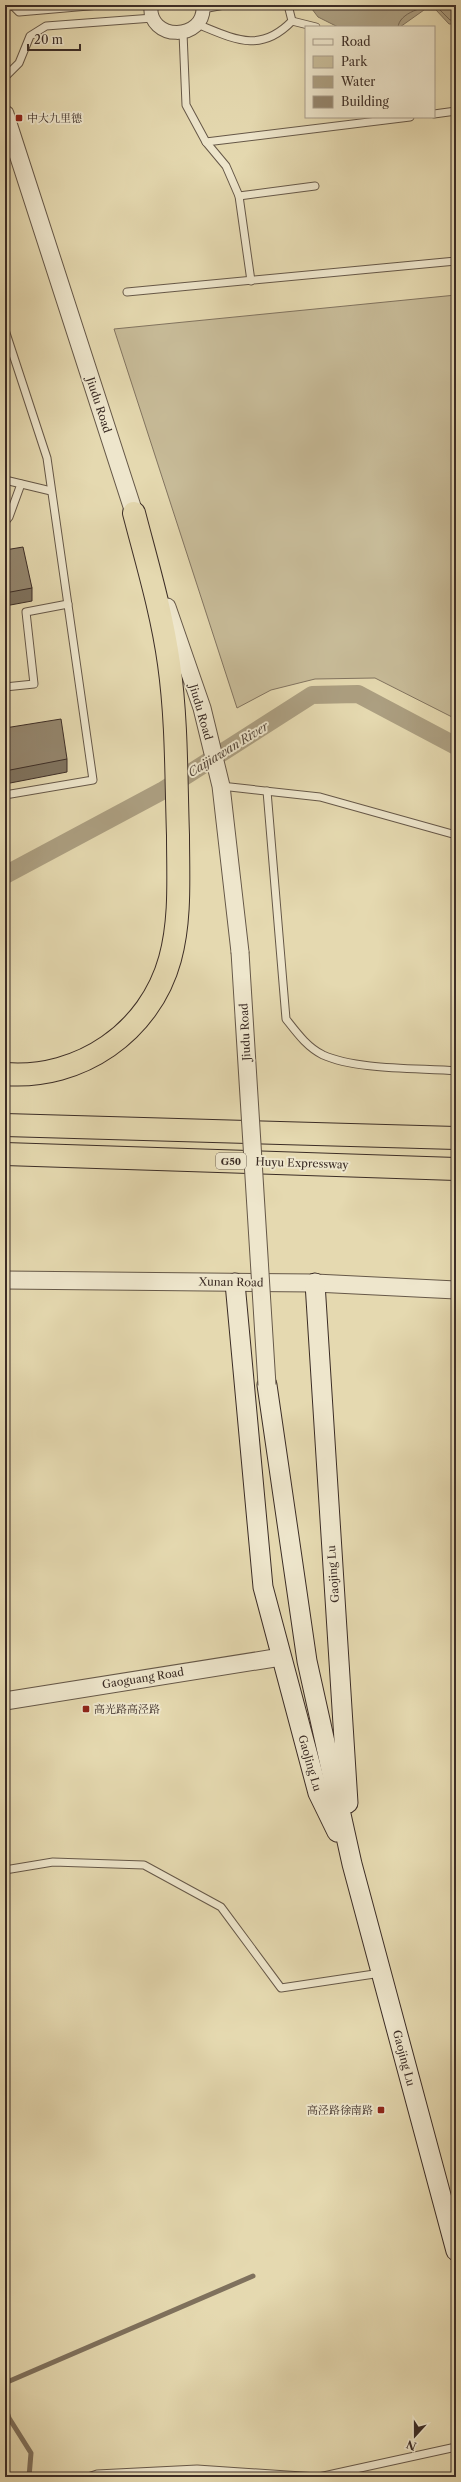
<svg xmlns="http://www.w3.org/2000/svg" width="461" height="2482" font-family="'Libre Caslon Text','Noto Serif SC',serif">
<rect width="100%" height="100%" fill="#e5d9b0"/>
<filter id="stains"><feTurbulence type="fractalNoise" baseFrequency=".005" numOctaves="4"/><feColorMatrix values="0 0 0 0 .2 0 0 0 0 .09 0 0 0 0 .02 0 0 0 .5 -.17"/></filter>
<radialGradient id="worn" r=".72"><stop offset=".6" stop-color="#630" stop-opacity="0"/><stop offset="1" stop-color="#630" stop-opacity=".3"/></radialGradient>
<polygon fill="#c8bc99" stroke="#827460" points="456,295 456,719 375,678 315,679 271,690 237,708 114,329"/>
<polygon fill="#ac9f81" stroke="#7f715d" points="309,5 456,5 456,24 449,24 436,10 424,10 400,27 338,27 318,17"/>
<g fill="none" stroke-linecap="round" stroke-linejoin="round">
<path stroke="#746654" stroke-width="1" d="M398,27C399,13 425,5 437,7L450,20H456"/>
<g stroke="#7f715d" stroke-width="5">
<polyline points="5,2383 253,2276"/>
<polyline points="5,2406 9,2418 31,2453 29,2477"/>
</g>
<polyline stroke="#ac9f81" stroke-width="18" points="5,875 162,791 312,695 358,694 456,746"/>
<g stroke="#665848" stroke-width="9">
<g id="service">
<polyline points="12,5 19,12 100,5"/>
<polyline points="203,9 224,5"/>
<polyline points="292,21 316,27"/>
<path d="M197,24C234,39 260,54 292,21L288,5"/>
<polyline points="183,33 186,105 206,142 226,166 239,196 251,281"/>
<polyline points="5,77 19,63 30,36 46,26 153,18"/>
<polyline points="434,114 456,111"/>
<polyline points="206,142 410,117"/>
<polyline points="239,196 315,186"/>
<polyline points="127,292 456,261"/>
<polyline points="5,330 47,458 93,780 5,795"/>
<polyline points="5,480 51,491"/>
<polyline points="5,522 9,517 21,484"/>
<polyline points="5,687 34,684 26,612 68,604"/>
<polyline points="221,786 320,797 456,835"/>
<path d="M267,791L286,1019C297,1033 307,1047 323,1055C356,1070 419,1068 456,1071"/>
<polyline points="5,1870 53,1862 144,1865 221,1907 281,1988 381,1973"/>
<polyline points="88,2477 97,2474 197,2469 317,2477"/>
<polyline points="319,2477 456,2447"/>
</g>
</g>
<g stroke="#665848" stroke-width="15">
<path id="minor" d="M151,5C147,41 206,42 203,5"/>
</g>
<g stroke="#665848" stroke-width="19">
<g id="tertiary">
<polyline points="5,114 138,525"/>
<polyline points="167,607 202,708 221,786 240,952"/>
<polyline points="5,1280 315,1283 456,1290"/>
<polyline points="5,1701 281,1657"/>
</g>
</g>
<g stroke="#3c2d26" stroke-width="21">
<g id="secondary">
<polyline points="235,1283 263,1587 318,1793 337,1832"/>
<polyline points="315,1283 348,1803"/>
<polyline points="267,1385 307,1661 352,1864 456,2251"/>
</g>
</g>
<g stroke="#3c2d26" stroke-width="24">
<g id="motorway">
<path d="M5,1074C80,1080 150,1032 170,959C181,919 178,876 178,835C176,778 177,721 169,664C162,613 147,563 134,513"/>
<polyline points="5,1125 456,1138"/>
<polyline points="5,1154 456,1169"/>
</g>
</g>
<use href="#service" stroke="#eee6cc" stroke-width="7"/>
<use href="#minor" stroke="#eee6cc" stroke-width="13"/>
<use href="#tertiary" stroke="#eee6cc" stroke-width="17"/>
<use href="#secondary" stroke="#eee6cc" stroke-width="19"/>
<use href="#motorway" stroke="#e5d9b0" stroke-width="22"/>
<g stroke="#665848" stroke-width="19" stroke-linecap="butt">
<polyline id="tertiary-bridge" points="240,952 267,1385"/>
</g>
<use href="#tertiary-bridge" stroke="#eee6cc" stroke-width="17"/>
</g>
<g fill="#7f735f" stroke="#3c2d26">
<polygon points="5,550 32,588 32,601 5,606"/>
<polygon points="5,728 67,759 67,772 5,784"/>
</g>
<g fill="#94866e" stroke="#3c2d26">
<polygon points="23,547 32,588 5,593 5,550"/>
<polygon points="61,719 67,759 5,771 5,728"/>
</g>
<g fill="#8f2418" stroke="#eee6cc" stroke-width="1.5">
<rect x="15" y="114" width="8" height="8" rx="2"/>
<rect x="82" y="1705" width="8" height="8" rx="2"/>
<rect x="377" y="2106" width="8" height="8" rx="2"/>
</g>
<g text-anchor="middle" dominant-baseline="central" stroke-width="4" stroke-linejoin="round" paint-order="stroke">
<rect fill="#eee6cc" stroke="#716458" stroke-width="1" x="216" y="1153" width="30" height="16" rx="3"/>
<g font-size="10" font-weight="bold" fill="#3c2d26">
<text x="231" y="1161">G50</text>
</g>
<g font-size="11" fill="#3c2d26" stroke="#eee6cc" text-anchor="start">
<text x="27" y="118">中大九里德</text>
<text x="94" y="1709">高光路高泾路</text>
<text x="373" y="2110" text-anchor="end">高泾路徐南路</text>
</g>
<g font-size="11" fill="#3c2d26" stroke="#eee6cc">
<text transform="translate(99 405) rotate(72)">Jiudu Road</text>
<text transform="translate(201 712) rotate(74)">Jiudu Road</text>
<text transform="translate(245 1032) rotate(-93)">Jiudu Road</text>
<text transform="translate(302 1163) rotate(2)">Huyu Expressway</text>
<text transform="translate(231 1282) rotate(1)">Xunan Road</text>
<text transform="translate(333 1574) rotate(-94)">Gaojing Lu</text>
<text transform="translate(143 1678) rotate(-9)">Gaoguang Road</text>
<text transform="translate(310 1763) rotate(74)">GaoJing Lu</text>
<text transform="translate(404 2058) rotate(75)">Gaojing Lu</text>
</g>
<g font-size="12" font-style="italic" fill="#584a3d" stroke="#eee6cc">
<text transform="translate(228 749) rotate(-32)">Caijiawan River</text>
</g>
</g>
<rect width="461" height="2482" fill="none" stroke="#e5d9b0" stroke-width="20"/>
<rect x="6" y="6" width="449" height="2470" fill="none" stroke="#3c2d26" stroke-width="2"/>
<rect x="10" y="10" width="441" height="2462" fill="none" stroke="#3c2d26"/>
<rect x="305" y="26" width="130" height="92" fill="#eee6cc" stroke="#a79c8a"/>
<rect x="313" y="39" width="20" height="6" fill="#eee6cc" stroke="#a79c8a"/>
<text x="341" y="46" font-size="12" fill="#3c2d26">Road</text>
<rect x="313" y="56" width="20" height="12" fill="#c8bc99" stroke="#a79c8a"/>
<text x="341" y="66" font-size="12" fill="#3c2d26">Park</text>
<rect x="313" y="76" width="20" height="12" fill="#ac9f81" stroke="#a79c8a"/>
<text x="341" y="86" font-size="12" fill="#3c2d26">Water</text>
<rect x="313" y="96" width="20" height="12" fill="#94866e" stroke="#a79c8a"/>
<text x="341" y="106" font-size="12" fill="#3c2d26">Building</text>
<g transform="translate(415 2436) rotate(201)" stroke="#eee6cc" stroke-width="3" paint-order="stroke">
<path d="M0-3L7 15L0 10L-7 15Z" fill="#3c2d26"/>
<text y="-6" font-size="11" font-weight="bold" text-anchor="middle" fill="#3c2d26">N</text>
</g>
<path d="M28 44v6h52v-6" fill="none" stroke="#3c2d26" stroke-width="2"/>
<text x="34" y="44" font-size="12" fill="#3c2d26" stroke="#eee6cc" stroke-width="3" paint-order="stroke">20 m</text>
<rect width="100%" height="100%" filter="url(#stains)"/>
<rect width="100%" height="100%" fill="url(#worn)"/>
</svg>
